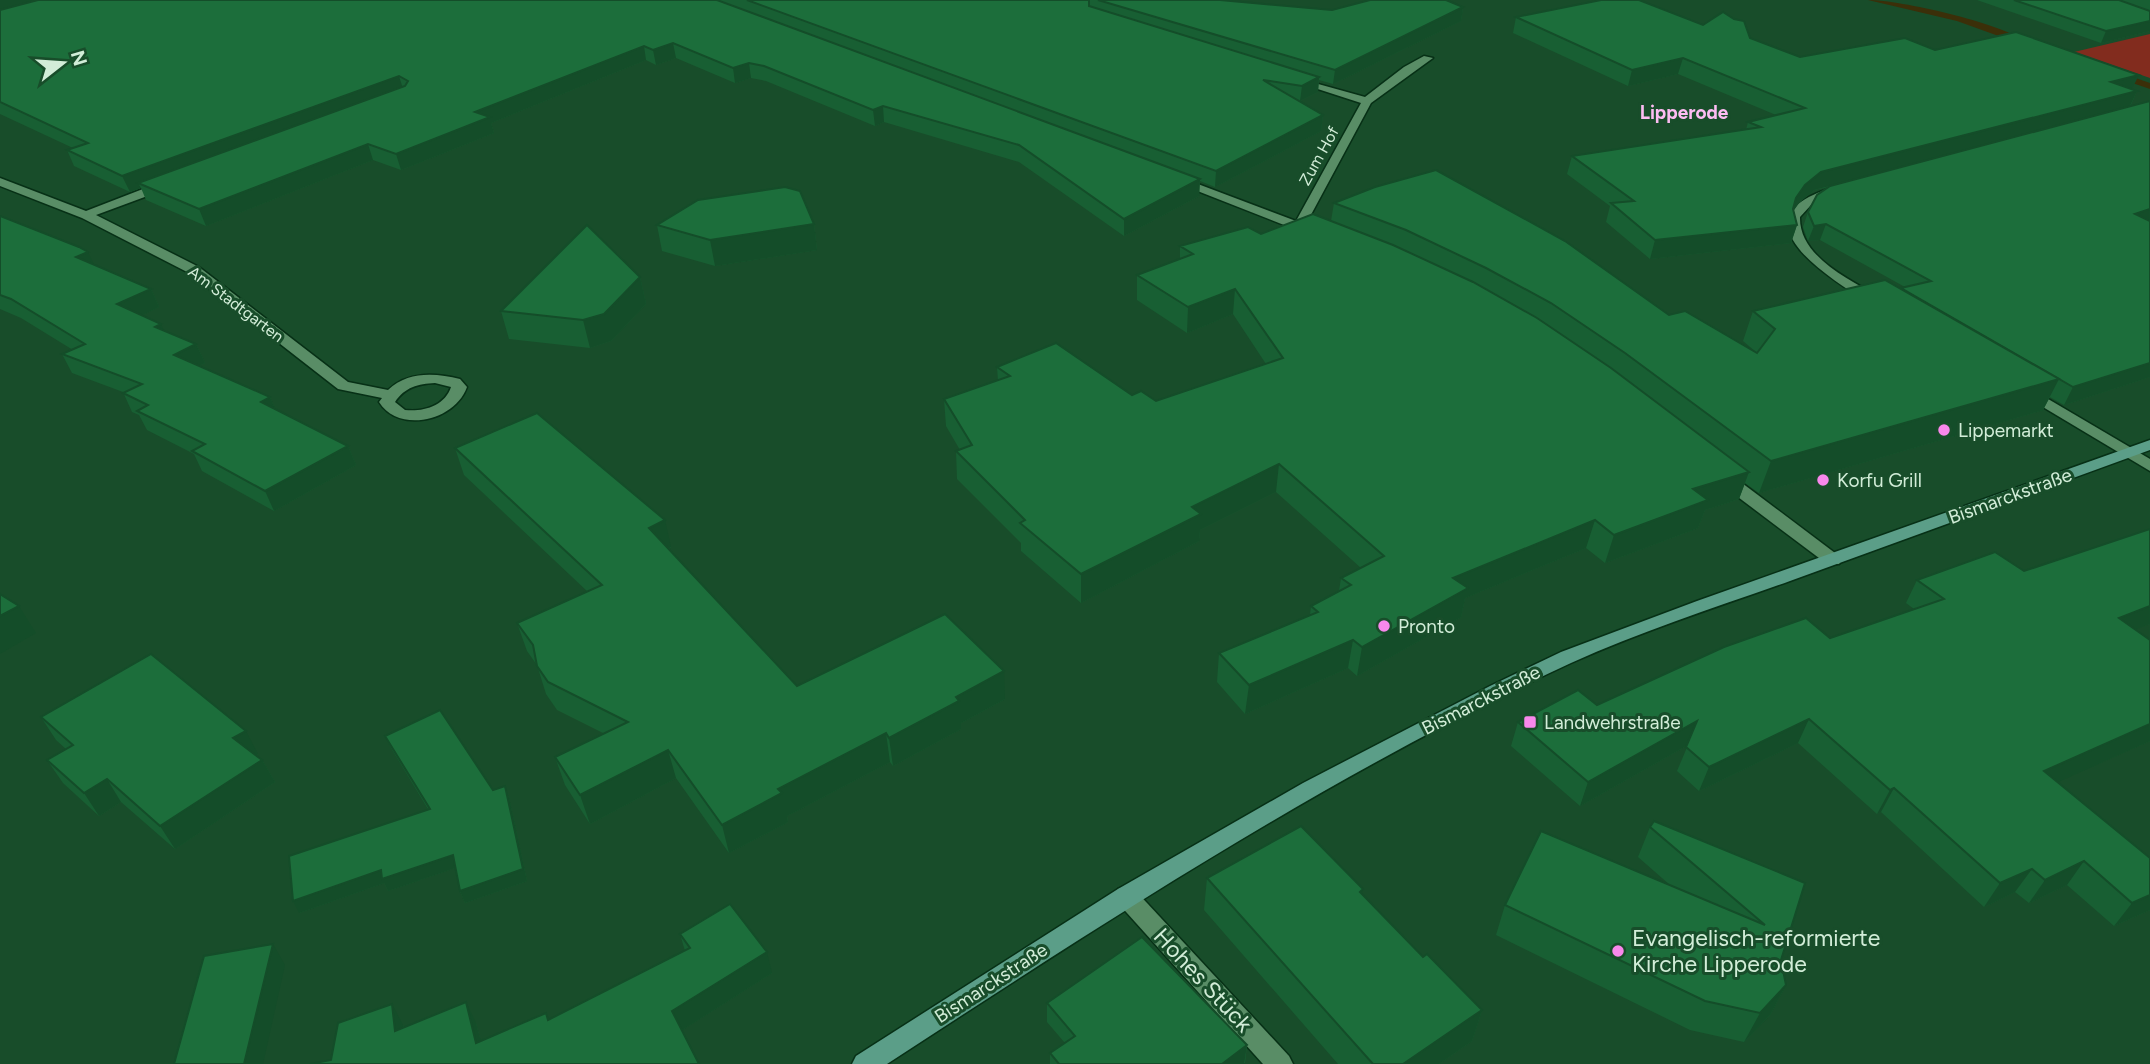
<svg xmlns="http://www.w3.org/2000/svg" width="2150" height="1064" font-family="Figtree,sans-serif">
<rect width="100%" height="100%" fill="#184d2a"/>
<polygon fill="#822c1e" points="2150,34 2150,78 2074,52"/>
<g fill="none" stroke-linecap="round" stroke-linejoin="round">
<g fill="#3b2f09" fill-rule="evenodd">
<path d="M1868,0C1901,0 1999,23 2025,41L2018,43L1957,21Z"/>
<polygon points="2115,71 2150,83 2150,89 2112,76 2110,74"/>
</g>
<g stroke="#073016" stroke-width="3">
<g id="street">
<polygon points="1424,56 1433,58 1371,103 1306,224 1317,228 1317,234 1307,234 1172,181 1182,178 1296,221 1361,103 1293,81 1293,77 1365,97 1404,67"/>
<path d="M0,178L86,211L161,182H169V188L96,215L199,267L348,382L388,390C408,371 435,373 460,379L467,387C455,421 399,434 379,402L382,398L338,389L189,273L82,218L0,186ZM435,383L451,387C445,406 423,412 405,410L395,402C405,387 418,384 435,383Z"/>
<path d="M1835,187L1841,191L1839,194L1811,205L1800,217C1799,256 1848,279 1878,296V302H1868C1822,274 1733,216 1835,187Z"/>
<polygon points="2026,386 2150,459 2150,471 2021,394 2018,391 2021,388"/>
<polygon points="1724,473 1730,474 1839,556 1842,560 1839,564 1827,564 1718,482 1716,478 1718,474"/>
<polygon points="1126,886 1134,889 1289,1056 1293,1064 1263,1064 1118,903 1114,896 1118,889"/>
</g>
</g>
<g stroke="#073016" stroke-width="3">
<path id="secondary" d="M2150,440V450C2030,494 1910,537 1790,581C1717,607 1642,631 1571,663C1331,774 1108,920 887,1064H852L856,1056L1118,889L1303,783L1490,686L1561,652L1697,601Z"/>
</g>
<use href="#street" fill="#598d66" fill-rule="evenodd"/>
<use href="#secondary" fill="#5b9e88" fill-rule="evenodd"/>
</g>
<g fill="#185f33">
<polygon points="0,0 1220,0 1332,10 1463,7 1461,21 1333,84 1319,80 1318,92 1300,101 1298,101 1323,115 1321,131 1215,187 1200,181 1199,196 1124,236 1019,162 884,122 875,126 766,81 751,78 735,83 676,58 656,65 646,60 491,123 494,133 401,170 373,160 206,226 146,200 141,188 130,192 74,166 67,150 73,148 0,114"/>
<polygon points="1977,0 2150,0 2150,31 2101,43"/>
<polygon points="1516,17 1703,25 1750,38 1800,57 1935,50 2137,91 2130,107 2150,377 2064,405 2050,397 2043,410 1759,493 1745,483 1739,499 1705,510 1698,528 1605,563 1586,548 1465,598 1461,617 1357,676 1348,668 1245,714 1217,682 1219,653 1310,615 1311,606 1339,591 1341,578 1361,568 1276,492 1200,530 1199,541 1081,603 1021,551 1021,543 957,479 956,451 960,450 946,426 944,399 998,381 997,367 1132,395 1156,401 1266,364 1233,314 1187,333 1137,300 1137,275 1180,259 1180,246 1261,234 1331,221 1334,203 1669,315 1756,352 1743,341 1753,311 1901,289 1901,288 1905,287 1820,240 1808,241 1803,227 1808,212 1829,187 1814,190 1799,203 1793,211 1797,225 1791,243 1650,259 1606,222 1610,206 1567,174 1572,156 1746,130 1748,122 1776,115 1678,74 1628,86 1513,33"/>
<polygon points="0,216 95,265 151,289 159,307 142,315 165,331 196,344 205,363 199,366 270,397 275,409 348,446 356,465 274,511 202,471 194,454 147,430 139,415 132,412 123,392 72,373 62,354 73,350 21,318 0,309"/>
<polygon points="814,224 817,250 715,266 662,251 657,225"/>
<polygon points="640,277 646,304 611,341 590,348 509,339 501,311"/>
<polygon points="455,448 671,547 669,549 797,686 1005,699 961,723 961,729 893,766 890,762 787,816 788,822 729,853 676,778 590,824 565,785 555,757 603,733 557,710 546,694 537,665 527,651 517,623 588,592 464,475"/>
<polygon points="2150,529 2150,624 2135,629 2150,640 2150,741 2057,782 2150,910 2114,926 2067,885 2029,903 2015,892 1984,907 1881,812 1877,814 1798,743 1699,791 1677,771 1688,745 1580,806 1511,746 1518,722 1597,705 1830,638 1914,609 1906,603 1917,580 2024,571"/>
<polygon points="41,717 258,754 256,755 262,760 275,782 175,849 121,802 99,816 63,783 47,760 66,749 56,740"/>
<polygon points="385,736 493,790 505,786 509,798 527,881 465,903 460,891 455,868 388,891 384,883 299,913 428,809 391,748"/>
<polygon points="1650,827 1805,883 1781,960 1786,985 1770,1015 1744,1042 1690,1030 1496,935 1505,905 1670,885 1638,857"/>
<polygon points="1207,878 1362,894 1423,957 1482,1010 1472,1041 1439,1064 1338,1064 1204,910"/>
<polygon points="680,934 772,973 682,1030 331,1060 403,1025 404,1028 476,1023 481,1042 546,1013 549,1020 685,951"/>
<polygon points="1047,1003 1247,1045 1245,1063 1050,1064 1050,1053 1065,1043 1047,1022"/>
</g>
<g fill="#144d29">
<polygon points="0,0 58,0 0,14"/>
<polygon points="1463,7 1461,21 1333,84 1335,70"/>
<polygon points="2150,21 2150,31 2101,43 2106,31"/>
<polygon points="673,43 676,58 656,65 653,50"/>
<polygon points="644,46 646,60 491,123 494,133 401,170 396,154 475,112"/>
<polygon points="1683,58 1678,74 1628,86 1632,70"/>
<polygon points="749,63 751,78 735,83 733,68"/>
<polygon points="2139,75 2131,91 2111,82"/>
<polygon points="399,76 404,92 138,183 141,188 130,192 122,176"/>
<polygon points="1319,77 1318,92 1300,101 1302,86"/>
<polygon points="2137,91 2129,108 1814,190 1799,203 1790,216 1796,198 1805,185 1821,172"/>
<polygon points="883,106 884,122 875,126 873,110"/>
<polygon points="1323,115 1321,131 1215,187 1216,171"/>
<polygon points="368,144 373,160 206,226 199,209"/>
<polygon points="1200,179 1199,196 1124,236 1124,219"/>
<polygon points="2150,209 2150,222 2135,214"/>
<polygon points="814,224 817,250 715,266 710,240"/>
<polygon points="1826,224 1820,240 1808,241 1814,226"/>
<polygon points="1797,225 1791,243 1650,259 1655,240"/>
<polygon points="88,252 97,270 76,257"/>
<polygon points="640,277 646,304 611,341 590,348 583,320"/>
<polygon points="151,289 159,307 126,323 117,304"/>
<polygon points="1235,289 1233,314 1187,333 1188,307"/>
<polygon points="161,324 170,342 155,327"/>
<polygon points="196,344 205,363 183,374 174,355"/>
<polygon points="2150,363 2150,377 2064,405 2073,387"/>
<polygon points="2059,379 2043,410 1759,493 1771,461"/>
<polygon points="270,397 278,416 261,402"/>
<polygon points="348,446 356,465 274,511 265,491"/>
<polygon points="1279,464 1276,492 1200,530 1199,541 1081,603 1081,574 1192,507"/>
<polygon points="1749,472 1739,499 1705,510 1698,528 1605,563 1614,535 1693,489"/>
<polygon points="665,520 671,547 656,555 649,528"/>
<polygon points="1595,520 1586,548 1465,598 1461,617 1357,676 1362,647 1453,578"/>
<polygon points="19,606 36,633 0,654 0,616"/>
<polygon points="2150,606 2150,624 2104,641 2119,618"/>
<polygon points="1353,640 1348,668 1245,714 1249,685"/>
<polygon points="1004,671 1005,699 961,723 961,729 893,766 889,738 956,697"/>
<polygon points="1809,719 1798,743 1699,791 1709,767"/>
<polygon points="1697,721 1688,745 1580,806 1588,782"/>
<polygon points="2150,724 2150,741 2029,795 2044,771"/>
<polygon points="246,731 258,754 246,761 233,738"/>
<polygon points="886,733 890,762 787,816 788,822 729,853 722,825 778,789"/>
<polygon points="668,750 676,778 590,824 580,795"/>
<polygon points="262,760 275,782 175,849 160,826"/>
<polygon points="107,779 121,802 99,816 84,793"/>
<polygon points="505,786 509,798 527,881 465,903 460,891"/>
<polygon points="1894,788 1881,812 1877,814 1890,790"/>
<polygon points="453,855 458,867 388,891 384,883 299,913 293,901 381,870"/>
<polygon points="2084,861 2067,885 2029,903 2045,880"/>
<polygon points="2032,869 2015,892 1984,907 2000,883"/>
<polygon points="2150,895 2150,910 2114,926 2132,903"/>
<polygon points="273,944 285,965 263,1064 244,1064"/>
<polygon points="767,952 772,973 679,1032 672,1011"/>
<polygon points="1786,985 1770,1015 1744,1042 1760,1013"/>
<polygon points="466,1002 476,1023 487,1064 476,1043"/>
<polygon points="392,1004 403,1025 407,1052 395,1031"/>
<polygon points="1482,1010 1472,1041 1439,1064 1403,1064"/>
<polygon points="1247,1045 1244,1064 1222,1064"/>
</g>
<g fill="#1c6e3b" stroke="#144d29" stroke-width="2">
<polygon points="38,0 717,0 1200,179 1124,219 1019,145 883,106 873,110 764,66 749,63 733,68 673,43 653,50 644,46 475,112 490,117 396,154 368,144 199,209 138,183 405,86 408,81 399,76 122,176 67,150 88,143 0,102 0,10"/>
<polygon points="747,0 1089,0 1089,6 1319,77 1302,86 1263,80 1323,115 1216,171"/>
<polygon points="1098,0 1220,0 1332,10 1370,0 1446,0 1463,7 1335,70"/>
<polygon points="1601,0 1639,0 1703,25 1723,12 1734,19 1744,21 1750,38 1800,57 1905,38 1935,50 2016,32 2139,75 2111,82 2137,91 1821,172 1805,185 1796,198 1793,209 1797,225 1655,240 1611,203 1634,201 1572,156 1761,127 1748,122 1805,108 1683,58 1632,70 1516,17"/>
<polygon points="2014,0 2119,0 2150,11 2150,21 2106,31"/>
<polygon points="2150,101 2150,209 2135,214 2150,221 2150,363 2073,387 1901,288 1931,281 1826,224 1814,226 1808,212 1817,195 1830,186"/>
<polygon points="1436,170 1565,241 1669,315 1685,311 1757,353 1775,329 1753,311 1885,280 2059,379 1771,461 1625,353 1551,303 1486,268 1406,230 1334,203 1375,187"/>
<polygon points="785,187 800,191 814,224 710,240 657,225 698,200"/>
<polygon points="1313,214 1393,245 1473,282 1537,318 1611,368 1749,472 1693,489 1708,500 1614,535 1595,520 1453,578 1468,588 1362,647 1353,640 1249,685 1219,653 1318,612 1311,606 1351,585 1341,578 1384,556 1279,464 1192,507 1201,514 1081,574 1020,523 1025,520 956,451 972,445 944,399 1010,376 997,367 1056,343 1132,395 1141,391 1156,401 1283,358 1235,289 1188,307 1137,275 1193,254 1180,246 1248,227 1261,234"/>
<polygon points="0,216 79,247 88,252 76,257 151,289 117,304 161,324 155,327 196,344 174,355 270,397 261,402 348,446 265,491 192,451 205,444 137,411 148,405 123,393 142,384 62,354 85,344 11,299 0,295"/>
<polygon points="587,225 640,277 604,314 583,320 501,311"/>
<polygon points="537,413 665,520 649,528 797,686 945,614 1004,671 956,697 959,701 889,738 886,733 778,789 782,793 722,825 668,750 580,795 555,757 628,722 548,682 537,666 533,645 517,623 602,585 455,448"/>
<polygon points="2150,529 2150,606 2119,618 2150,640 2150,724 2044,771 2150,858 2150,895 2132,903 2084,861 2045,880 2032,869 2000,883 1894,788 1890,790 1809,719 1709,767 1686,747 1697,721 1588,782 1518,722 1578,690 1597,705 1724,647 1806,618 1830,638 1944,599 1917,580 1995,552 2024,571"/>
<polygon points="0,594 19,606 0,616"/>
<polygon points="151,654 246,731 233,738 262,760 160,826 107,779 84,793 47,760 73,745 41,717"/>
<polygon points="440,710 493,790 505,786 523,869 460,891 453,855 382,879 381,870 293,901 289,856 430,809 385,736"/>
<polygon points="1654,821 1805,883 1781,960 1786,985 1760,1013 1705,1001 1505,905 1541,831 1765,925 1650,827"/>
<polygon points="1301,826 1363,889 1360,892 1423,957 1427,954 1482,1010 1403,1064 1373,1064 1207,878"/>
<polygon points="730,904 767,952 672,1011 699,1064 310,1064 331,1060 338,1023 392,1004 395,1031 466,1002 476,1043 546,1013 548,1020 690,948 680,934"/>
<polygon points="1142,937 1247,1045 1222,1064 1059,1064 1050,1053 1075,1036 1047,1003"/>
<polygon points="273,944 244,1064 174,1064 204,956"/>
</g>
<g fill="#f888eb" stroke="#184d2a" stroke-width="2.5">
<circle cx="1944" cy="430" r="7"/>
<circle cx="1823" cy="480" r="7"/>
<circle cx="1384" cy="626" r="7"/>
<rect x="1523" y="715" width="14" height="14" rx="3.5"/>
<circle cx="1618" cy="951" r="7"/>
</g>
<g text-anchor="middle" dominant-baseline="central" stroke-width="6" stroke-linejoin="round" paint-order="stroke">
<g font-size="16" fill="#d2edd8" stroke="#184d2a">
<text transform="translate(1319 156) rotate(-61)">Zum Hof</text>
<text transform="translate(236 304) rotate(37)">Am Stadtgarten</text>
</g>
<g font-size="19" font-weight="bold" fill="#fcbcf2" stroke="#184d2a">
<text x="1684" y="112">Lipperode</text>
</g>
<g font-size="19" fill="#d2edd8" stroke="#184d2a" text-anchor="start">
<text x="1958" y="430">Lippemarkt</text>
<text x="1837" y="480">Korfu Grill</text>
<text x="1398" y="626">Pronto</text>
<text x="1544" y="722">Landwehrstraße</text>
</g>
<g font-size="19" fill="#d2edd8" stroke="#184d2a">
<text transform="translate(2010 496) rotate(-20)">Bismarckstraße</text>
<text transform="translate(1481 700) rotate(-27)">Bismarckstraße</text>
<text transform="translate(991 983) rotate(-33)">Bismarckstraße</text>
</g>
<g font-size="23" fill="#d2edd8" stroke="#184d2a" text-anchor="start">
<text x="1632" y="938">Evangelisch-reformierte<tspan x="1632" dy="26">Kirche Lipperode</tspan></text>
</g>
<g font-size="23" fill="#d2edd8" stroke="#184d2a">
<text transform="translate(1203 980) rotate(47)">Hohes Stück</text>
</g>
</g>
<g transform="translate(63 63) rotate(73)" stroke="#184d2a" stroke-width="5" paint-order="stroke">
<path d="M0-5L12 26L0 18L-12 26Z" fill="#d2edd8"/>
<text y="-10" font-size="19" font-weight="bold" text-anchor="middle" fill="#d2edd8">N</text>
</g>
</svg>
